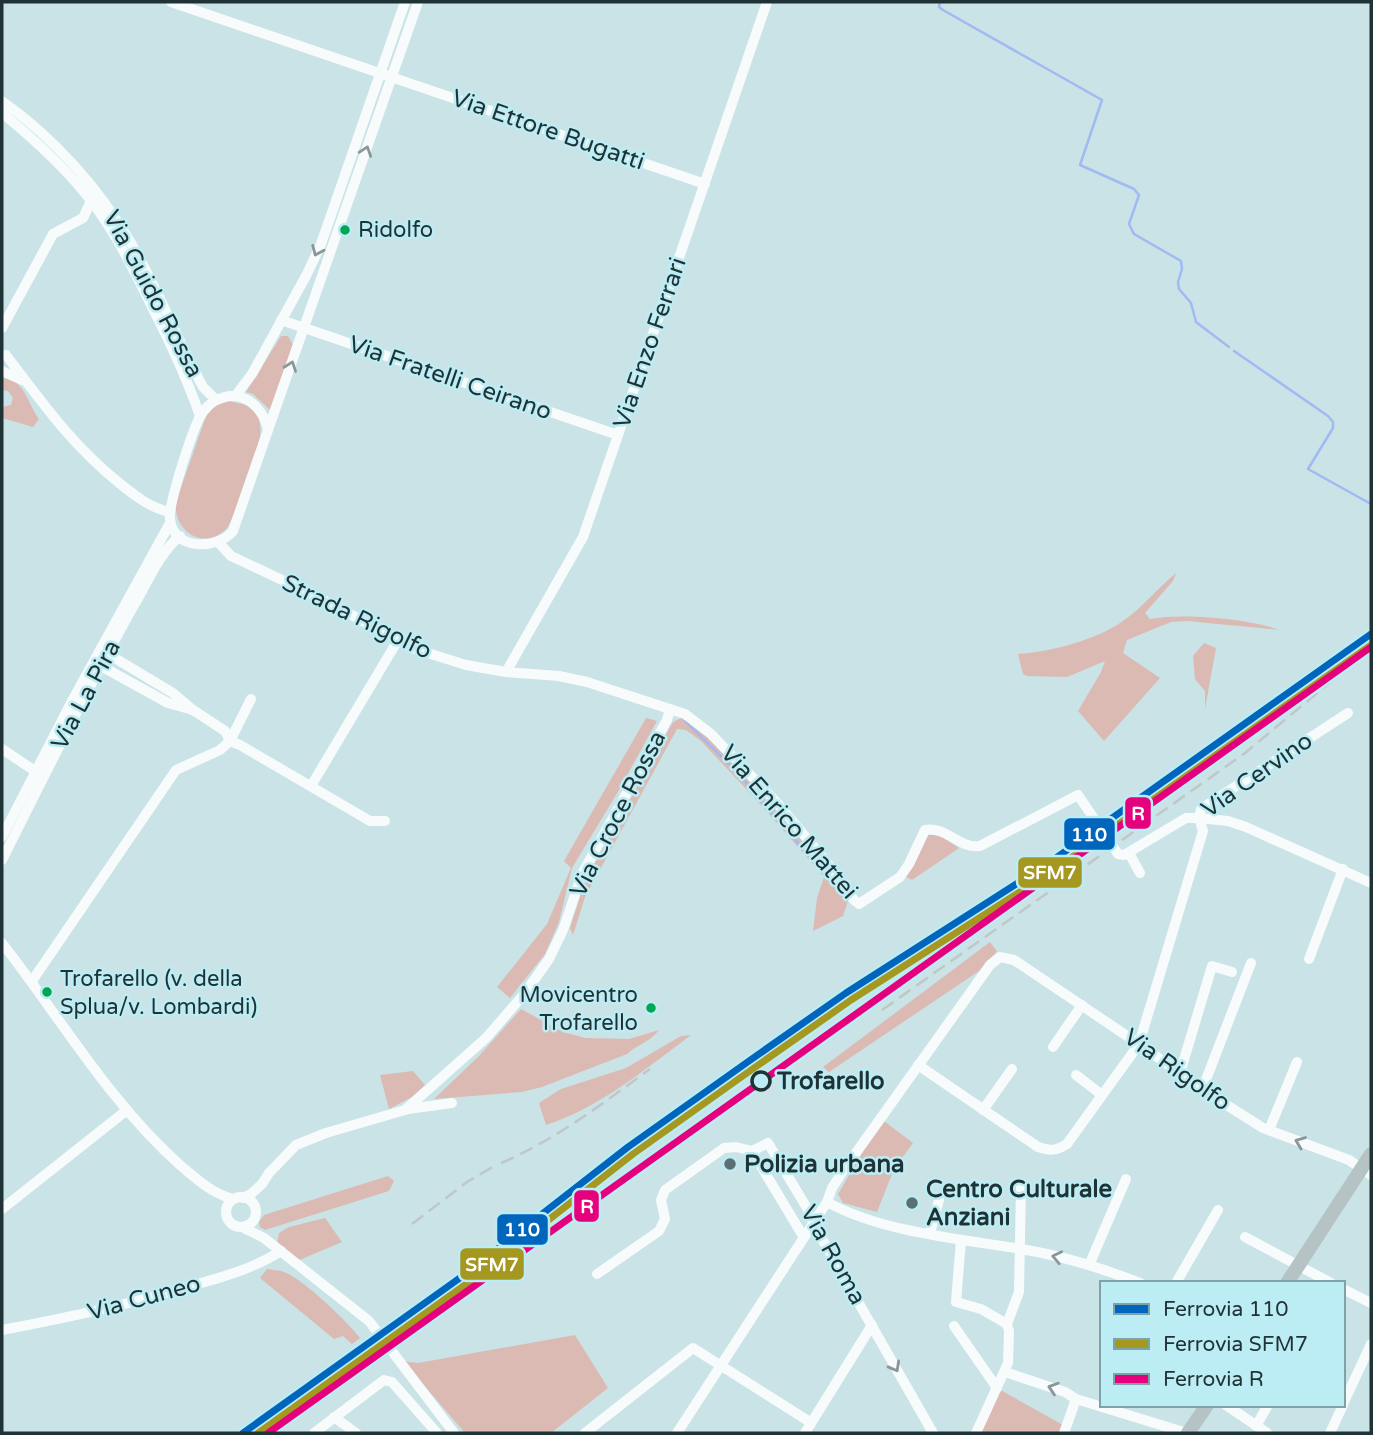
<svg xmlns="http://www.w3.org/2000/svg" width="1373" height="1435" font-family="'Varela Round',sans-serif">
<rect width="100%" height="100%" fill="#c9e3e7"/>
<g fill="#dcbab4">
<polygon points="281,336 288,336 293,345 270,410 253,394 246,392"/>
<path d="M2,378C25,379 27,403 39,419L33,427L2,418V407L11,405L13,398L8,391L2,390Z"/>
<path d="M229,401L246,405L258,415C260,423 261,429 260,437C258,451 234,521 226,529C204,552 172,530 176,502L206,416L215,406Z"/>
<path d="M1176,573L1173,581L1145,613L1150,619C1182,613 1248,618 1279,630L1187,621L1171,622L1127,640L1123,653L1160,678L1104,741L1078,711L1101,672L1105,661L1067,677L1027,676L1023,674L1018,654C1050,652 1096,640 1123,621C1142,608 1158,588 1176,573Z"/>
<polygon points="1204,643 1216,648 1205,709 1205,691 1195,679 1193,656"/>
<polygon points="685,716 707,733 827,869 848,901 843,916 813,931 817,898 824,877 763,807 701,741 686,730 677,729 585,897 573,935 570,928 585,881 673,722"/>
<polygon points="646,718 657,721 619,790 572,868 559,922 545,954 510,998 497,987 547,924 571,868 564,861"/>
<polygon points="928,835 939,835 959,848 912,880 906,877 918,847"/>
<polygon points="990,942 997,951 982,969 829,1072 823,1067"/>
<path d="M521,1009L563,1032L585,1038L629,1039L659,1030C650,1042 638,1044 627,1054L542,1087L522,1092L434,1099L478,1057Z"/>
<path d="M691,1035C645,1069 601,1107 546,1125L539,1103L561,1089L626,1068L681,1036Z"/>
<polygon points="413,1071 425,1085 412,1097 389,1109 380,1075"/>
<polygon points="884,1121 913,1143 894,1169 877,1212 843,1203 838,1194 865,1148"/>
<polygon points="388,1176 394,1181 389,1191 265,1230 260,1227 259,1222 264,1215"/>
<polygon points="325,1218 342,1242 297,1261 277,1243 279,1233 289,1227"/>
<path d="M267,1269C272,1270 279,1270 284,1272C302,1278 348,1322 360,1338L352,1344L343,1336L334,1339L260,1278Z"/>
<polygon points="575,1335 608,1388 551,1433 465,1433 403,1361 418,1363"/>
<polygon points="997,1388 1063,1425 1060,1433 976,1433"/>
</g>
<g fill="none" stroke-linecap="round" stroke-linejoin="round">
<g stroke="#a0baf2" stroke-width="2.5">
<polyline points="940,2 939,7 943,10 1102,100 1080,165 1134,189 1139,195 1129,224 1134,234 1181,261 1182,269 1178,282 1179,289 1191,303 1196,322 1229,347"/>
<polyline points="1234,351 1328,416 1333,422 1333,428 1308,469 1371,504"/>
<polyline points="685,721 736,771 842,894"/>
</g>
<g stroke="#f7fbfb" stroke-width="10">
<polyline points="171,2 705,184"/>
<path d="M2,101C54,138 99,188 131,243C158,290 178,340 203,387L216,400"/>
<path d="M2,113C35,140 67,169 92,202C117,235 135,272 153,309C171,344 187,379 200,416"/>
<polyline points="281,320 618,435"/>
<polyline points="2,328 53,234 83,218 91,201"/>
<path d="M6,355C42,402 71,444 118,482C134,495 150,508 170,512"/>
<polyline points="2,371 22,380"/>
<polyline points="236,395 252,374 307,274 321,244 405,2"/>
<path d="M230,396C250,395 264,411 268,430L233,531C217,550 173,551 170,519C168,505 194,423 203,412C210,402 218,398 230,396Z"/>
<polyline points="268,430 418,2"/>
<path d="M218,542L231,556L318,597L415,649L466,665L506,672L559,676L587,682L685,714L711,734L779,805L828,864L854,900L859,904L900,877L909,864L925,830C947,826 959,849 980,846L1078,795L1118,854L1124,855L1186,818H1199L1201,809L1348,713"/>
<polyline points="101,666 168,703 193,710 173,693 108,654"/>
<polyline points="506,672 583,537 767,2"/>
<polyline points="193,710 225,731 230,741 240,745 370,821 385,821"/>
<polyline points="2,749 35,771"/>
<polyline points="311,786 398,640"/>
<polyline points="2,837 72,701 170,523"/>
<polyline points="1129,853 1140,873"/>
<path d="M2,860C45,775 86,690 133,607C147,584 159,553 180,536"/>
<path d="M2,943C60,1017 109,1102 180,1165C198,1180 211,1193 233,1199"/>
<polyline points="1309,959 1343,869"/>
<polyline points="32,981 176,770 220,750 230,741 251,699"/>
<polyline points="1053,1047 1082,1005"/>
<path d="M918,1065L1038,1147C1050,1151 1056,1151 1067,1144L1139,1044L1203,831L1199,818L1228,821L1246,827L1371,883"/>
<polyline points="1180,1073 1212,966 1232,972"/>
<polyline points="1076,1075 1102,1095"/>
<polyline points="1202,1090 1251,963"/>
<polyline points="408,1109 452,1103"/>
<polyline points="983,1110 1012,1069"/>
<polyline points="1269,1130 1297,1062"/>
<circle cx="241" cy="1212" r="15"/>
<polyline points="243,1198 251,1194 262,1184 269,1173 296,1145 326,1133 405,1110 486,1038 525,993 549,959 563,930 582,874 667,720 670,709"/>
<path d="M827,1202C881,1232 960,1239 1021,1249C1064,1256 1099,1267 1140,1283"/>
<polyline points="2,1209 127,1110"/>
<polyline points="242,1227 264,1238 369,1321 454,1433"/>
<polyline points="930,1233 939,1200"/>
<polyline points="803,1236 752,1151 768,1143 807,1208 813,1223 933,1433"/>
<polyline points="1245,1237 1331,1283"/>
<polyline points="961,1240 956,1302 981,1309 1007,1324"/>
<polyline points="1090,1263 1126,1179"/>
<polyline points="597,1274 659,1231 665,1219 661,1200 665,1190 724,1148 736,1147 752,1151"/>
<polyline points="1176,1283 1218,1210"/>
<polyline points="1343,1289 1371,1303"/>
<polyline points="954,1326 997,1388"/>
<path d="M2,1330C66,1318 128,1305 191,1286C222,1277 253,1269 281,1251"/>
<polyline points="1005,1372 1065,1392 1076,1399 1187,1433"/>
<polyline points="1343,1404 1371,1344"/>
<polyline points="1226,1405 1267,1433"/>
<polyline points="334,1417 356,1433"/>
<polyline points="1256,1426 1268,1405"/>
<polyline points="314,1433 384,1380 392,1382 437,1433"/>
<polyline points="585,1433 693,1348 810,1422"/>
<polyline points="677,1433 827,1202 832,1188 843,1171 990,965 1000,957 1014,960 1139,1044 1206,1092 1263,1128 1349,1160 1371,1175"/>
<polyline points="805,1433 872,1325"/>
<polyline points="976,1433 1008,1363 1009,1331 1007,1324 1019,1292 1021,1187"/>
<polyline points="1064,1433 1076,1399"/>
<polyline points="1330,1433 1343,1405"/>
</g>
<g stroke="#b6c3c5" stroke-width="14">
<polyline points="1287,1283 1371,1154"/>
<polyline points="1188,1433 1207,1405"/>
</g>
<g stroke="#c0c7c8" stroke-width="2.5" stroke-dasharray="14 7" stroke-linecap="butt">
<polyline points="882,1010 1245,753 1334,679"/>
<path d="M501,1163C555,1140 602,1104 650,1069"/>
<polyline points="412,1224 467,1182 494,1166"/>
</g>
<g stroke="#bcecf4" stroke-width="12">
<polyline id="rail-1" points="243,1433 464,1275 628,1147 749,1061 846,993 1046,865 1371,634"/>
</g>
<g stroke="#bcecf4" stroke-width="12">
<polyline id="rail-2" points="258,1433 469,1282 633,1154 754,1068 851,1000 1051,872 1371,645"/>
</g>
<g stroke="#bcecf4" stroke-width="12">
<polyline id="rail-3" points="268,1433 1371,647"/>
</g>
<use href="#rail-1" stroke="#0065bd" stroke-width="7"/>
<use href="#rail-2" stroke="#a49820" stroke-width="7"/>
<use href="#rail-3" stroke="#e5007d" stroke-width="7"/>
</g>
<defs><path id="oneway-chevron" d="M-2-3.5L2.5 0L-2 3.5" fill="none" stroke-width="1.6" stroke-linecap="round" stroke-linejoin="round" transform="scale(1.75)"/></defs>
<g stroke="#8b9698">
<use href="#oneway-chevron" transform="translate(366 151) rotate(-71)"/>
<use href="#oneway-chevron" transform="translate(317 251) rotate(113)"/>
<use href="#oneway-chevron" transform="translate(291 366) rotate(-70)"/>
<use href="#oneway-chevron" transform="translate(1300 1142) rotate(-159)"/>
<use href="#oneway-chevron" transform="translate(1057 1257) rotate(-168)"/>
<use href="#oneway-chevron" transform="translate(895 1367) rotate(61)"/>
<use href="#oneway-chevron" transform="translate(1053 1388) rotate(-162)"/>
</g>
<g fill="#00a651" stroke="#bcecf4" stroke-width="2.5">
<circle cx="345" cy="230" r="6"/>
<circle cx="47" cy="992" r="6"/>
<circle cx="651" cy="1008" r="6"/>
</g>
<circle fill="#bcecf4" stroke="#1f3235" stroke-width="3.5" cx="761" cy="1081" r="9"/>
<g fill="#5a7073" stroke="#bcecf4" stroke-width="2.5">
<circle cx="730" cy="1164" r="7"/>
<circle cx="912" cy="1203" r="7"/>
</g>
<g text-anchor="middle" dominant-baseline="central" stroke-width="5" stroke-linejoin="round" paint-order="stroke">
<g font-size="22" fill="#1f3235" stroke="#bcecf4" text-anchor="start">
<text x="358" y="230">Ridolfo</text>
<text x="60" y="979">Trofarello (v. della<tspan x="60" dy="28">Splua/v. Lombardi)</tspan></text>
<text x="638" y="995" text-anchor="end">Movicentro<tspan x="638" dy="28">Trofarello</tspan></text>
</g>
<g font-size="24" fill="#1f3235" stroke="#bcecf4">
<text transform="translate(548 130) rotate(19)">Via Ettore Bugatti</text>
<text transform="translate(153 294) rotate(62)">Via Guido Rossa</text>
<text transform="translate(650 343) rotate(-71)">Via Enzo Ferrari</text>
<text transform="translate(450 378) rotate(19)">Via Fratelli Ceirano</text>
<text transform="translate(357 617) rotate(26)">Strada Rigolfo</text>
<text transform="translate(86 695) rotate(-62)">Via La Pira</text>
<text transform="translate(1257 775) rotate(-35)">Via Cervino</text>
<text transform="translate(618 814) rotate(-63)">Via Croce Rossa</text>
<text transform="translate(789 822) rotate(49)">Via Enrico Mattei</text>
<text transform="translate(1177 1070) rotate(35)">Via Rigolfo</text>
<text transform="translate(833 1255) rotate(61)">Via Roma</text>
<text transform="translate(144 1298) rotate(-15)">Via Cuneo</text>
</g>
<g font-size="24" font-weight="bold" fill="#1f3235" stroke="#bcecf4" text-anchor="start">
<text x="777" y="1081">Trofarello</text>
</g>
<g font-size="24" font-weight="bold" fill="#1f3235" stroke="#bcecf4" text-anchor="start">
<text x="744" y="1164">Polizia urbana</text>
<text x="926" y="1189">Centro Culturale<tspan x="926" dy="28">Anziani</tspan></text>
</g>
</g>
<g stroke="#bcecf4" stroke-width="2.5">
<rect x="1124" y="796" width="28" height="34" rx="7" fill="#e5007d"/>
<rect x="1063" y="817" width="53" height="34" rx="7" fill="#0065bd"/>
<rect x="1017" y="856" width="66" height="33" rx="7" fill="#a49820"/>
<rect x="573" y="1189" width="27" height="34" rx="7" fill="#e5007d"/>
<rect x="496" y="1213" width="53" height="33" rx="7" fill="#0065bd"/>
<rect x="459" y="1247" width="66" height="34" rx="7" fill="#a49820"/>
</g>
<g font-size="19" text-anchor="middle" font-weight="bold" fill="#fff">
<text x="1138" y="820">R</text>
<text x="1089" y="841">110</text>
<text x="1050" y="879">SFM7</text>
<text x="587" y="1213">R</text>
<text x="522" y="1236">110</text>
<text x="492" y="1271">SFM7</text>
</g>
<rect width="1373" height="1435" fill="none" stroke="#1f3235" stroke-width="7"/>
<rect x="1100" y="1281" width="245" height="126" fill="#bcecf4" stroke="#7da2a8" stroke-width="2"/>
<rect x="1114" y="1304" width="35" height="10" fill="#0065bd" stroke="#7da2a8" stroke-width="2"/>
<text x="1163" y="1316" font-size="21" fill="#1f3235">Ferrovia 110</text>
<rect x="1114" y="1339" width="35" height="10" fill="#a49820" stroke="#7da2a8" stroke-width="2"/>
<text x="1163" y="1351" font-size="21" fill="#1f3235">Ferrovia SFM7</text>
<rect x="1114" y="1374" width="35" height="10" fill="#e5007d" stroke="#7da2a8" stroke-width="2"/>
<text x="1163" y="1386" font-size="21" fill="#1f3235">Ferrovia R</text>
</svg>
